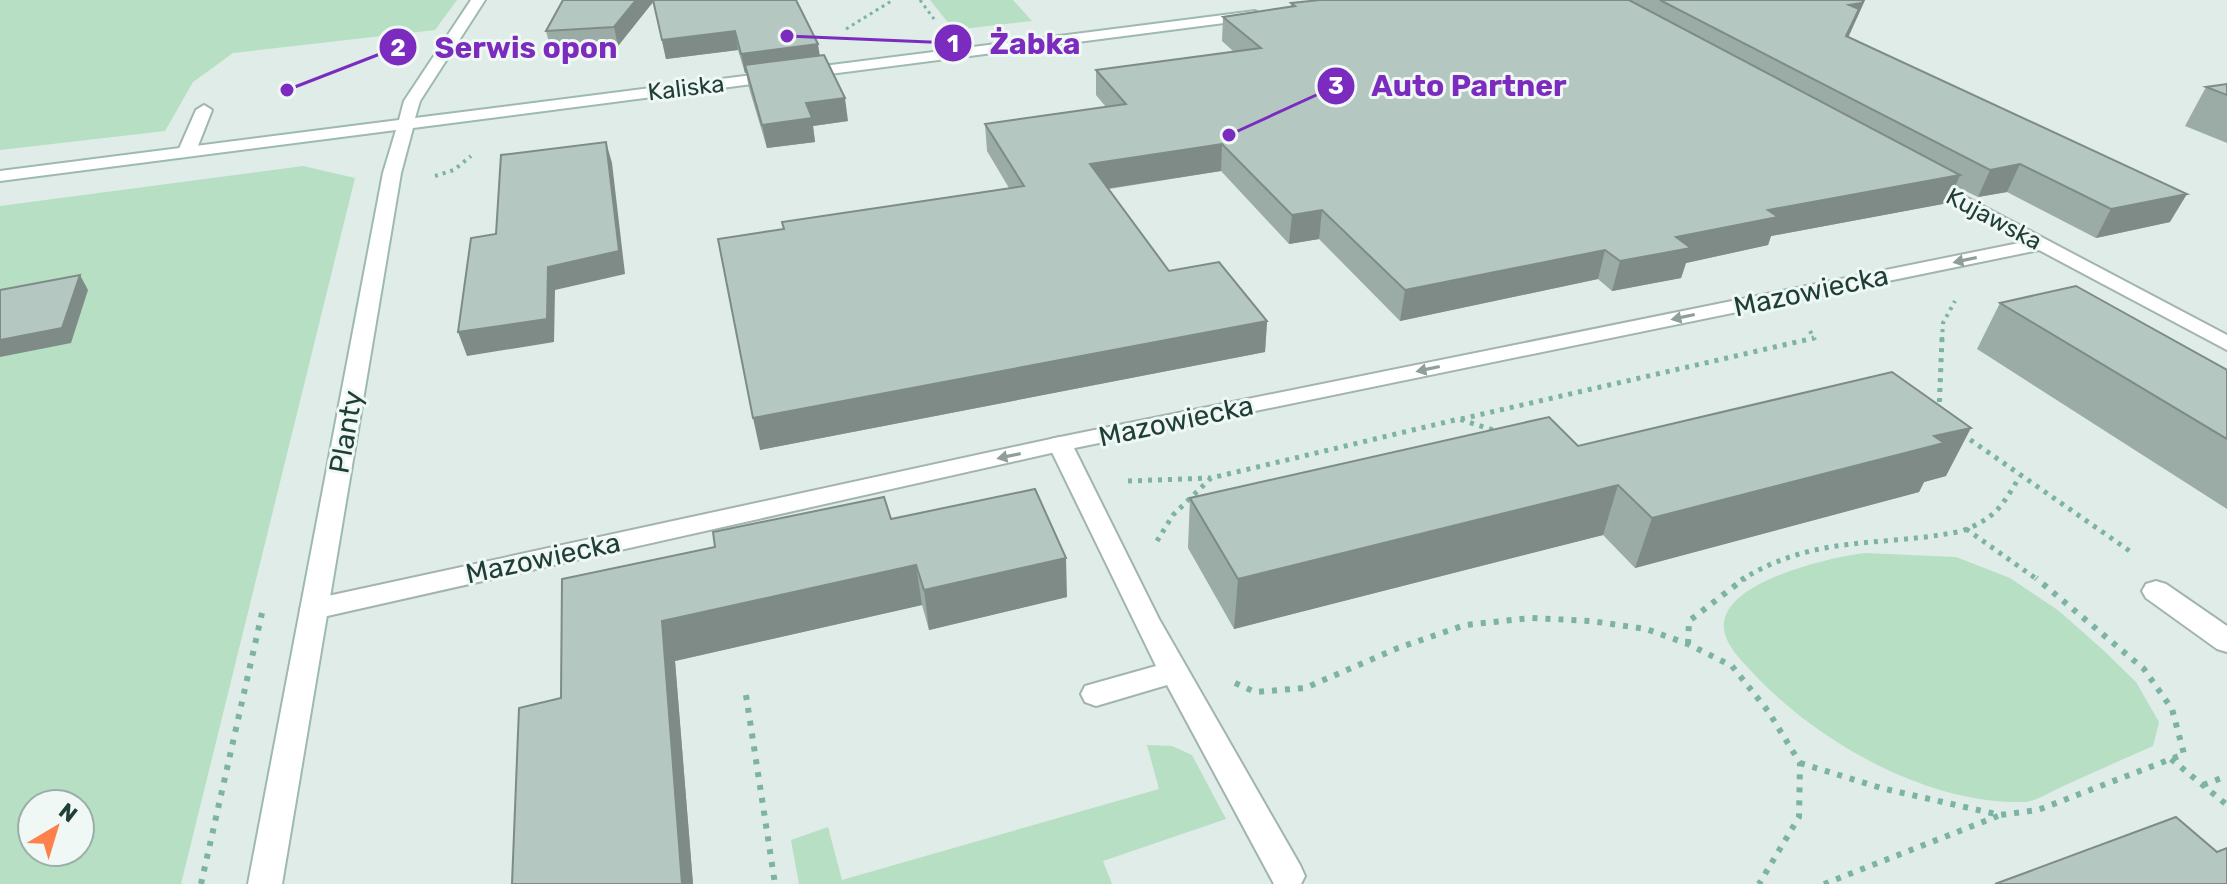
<svg xmlns="http://www.w3.org/2000/svg" width="2227" height="884" font-family="Rubik,sans-serif">
<rect width="100%" height="100%" fill="#dfece7"/>
<g fill="#b6dfc4" fill-rule="evenodd">
<polygon points="0,0 457,0 435,30 233,53 193,82 165,131 0,150"/>
<polygon points="930,0 1013,0 1032,21 954,30"/>
<path d="M303,166L355,178L181,884H0V206ZM32,804H80V852H32Z"/>
<path d="M1865,553L1956,557L2010,578L2059,611L2102,649L2136,682L2159,722L2153,746C2121,760 2090,774 2059,788C2049,793 2036,801 2025,802C1928,805 1817,742 1753,673C1742,661 1725,645 1724,628C1720,582 1831,557 1865,553Z"/>
<polygon points="1147,745 1172,746 1192,755 1226,819 1103,861 1112,884 799,884 791,840 828,827 842,880 1159,789"/>
</g>
<g fill="none" stroke-linecap="round" stroke-linejoin="round">
<g stroke="#a2b4af" stroke-width="4">
<g id="lane">
<polygon points="204,105 212,110 196,151 193,155 181,155 178,151 196,110"/>
<polygon points="1060,437 1069,439 1072,444 1159,619 1300,865 1305,876 1301,884 1274,884 1167,685 1096,706 1085,702 1081,694 1085,686 1156,666 1048,444 1051,439"/>
<polygon points="2156,581 2166,584 2227,626 2227,652 2217,649 2146,598 2142,591 2146,584"/>
</g>
</g>
<g stroke="#a2b4af" stroke-width="4">
<polygon id="street" points="1922,174 2227,335 2227,350 2039,250 1060,451 314,619 304,616 300,609 304,602 314,599 1060,437 2024,242 1916,183 1913,179 1916,175"/>
</g>
<g stroke="#9db9b0" stroke-width="4">
<polygon id="secondary" points="471,0 485,0 420,101 415,118 1255,11 1262,15 1255,19 413,128 401,173 282,884 248,884 383,173 396,130 0,181 0,171 399,120 404,101"/>
</g>
<g stroke="#7db3a5" stroke-width="3" stroke-dasharray="3 4" stroke-linecap="butt">
<polyline points="920,0 934,19"/>
<polyline points="846,29 893,0"/>
</g>
<g stroke="#7db3a5" stroke-width="4" stroke-dasharray="3 5" stroke-linecap="butt">
<polyline points="435,176 454,170 471,156"/>
<polyline points="1810,331 1815,340"/>
<polyline points="1942,340 1943,323 1955,301"/>
</g>
<g stroke="#7db3a5" stroke-width="5" stroke-dasharray="4 6" stroke-linecap="butt">
<polyline points="1939,412 1942,338"/>
<polyline points="1461,419 1814,338"/>
<polyline points="1962,434 2134,554"/>
<polyline points="1128,481 1210,478"/>
<polyline points="1966,529 2038,580"/>
<polyline points="1157,541 1173,515 1211,478 1459,419 1496,431"/>
<path d="M1741,580C1817,533 1881,548 1962,531C1996,518 2002,506 2020,476"/>
</g>
<g stroke="#7db3a5" stroke-width="6" stroke-dasharray="5 8" stroke-linecap="butt">
<polyline points="1688,644 1689,621 1745,578"/>
<polyline points="1235,683 1255,692 1305,688 1398,648 1465,625 1531,618 1591,621 1646,629 1688,644 1732,666 1768,711 1800,763 1799,817 1759,884"/>
<polyline points="746,695 775,884"/>
<polyline points="2171,759 2227,805"/>
<polyline points="1800,763 1881,788 2000,815 2038,810 2184,754 2172,709 2144,669 2036,578"/>
<polyline points="2203,785 2227,776"/>
<polyline points="201,884 262,613"/>
<polyline points="1824,884 1998,816"/>
</g>
<use href="#lane" fill="#fff" fill-rule="evenodd"/>
<use href="#street" fill="#fff" fill-rule="evenodd"/>
<use href="#secondary" fill="#fff" fill-rule="evenodd"/>
</g>
<g fill="#9baba5">
<polygon points="563,0 796,0 848,121 813,126 815,142 767,148 749,88 746,73 745,73 738,50 666,59 653,1 618,46 551,50 546,31"/>
<polygon points="1320,0 1865,0 1848,37 2170,222 2096,238 2007,192 1978,197 1955,186 1948,203 1771,236 1768,245 1686,263 1681,278 1612,291 1598,279 1400,321 1319,239 1289,244 1221,171 1109,189 1169,271 1267,321 1265,352 760,450 783,229 1009,188 987,151 985,124 1106,107 1096,95 1096,70 1234,52 1222,41 1223,17 1291,7 1291,3"/>
<polygon points="2227,84 2227,143 2185,126 2206,87"/>
<polygon points="2000,303 2227,370 2227,509 1977,349"/>
<polygon points="1578,446 1946,476 1924,482 1919,492 1635,568 1603,535 1234,629 1188,548 1190,498"/>
<polygon points="891,519 1067,597 929,630 922,605 675,661 693,884 512,884 561,698 715,547"/>
</g>
<g fill="#7e8b86">
<polygon points="636,0 653,0 654,1 618,46 614,27"/>
<polygon points="1863,0 1865,0 1838,60 1849,5"/>
<polygon points="735,31 738,50 666,59 662,40"/>
<polygon points="818,44 821,63 745,65 746,73 745,73 741,54"/>
<polygon points="845,98 848,121 813,126 815,142 767,148 762,125 806,103"/>
<polygon points="606,142 612,163 625,274 555,290 554,342 467,356 458,332 548,267"/>
<polygon points="1222,144 1221,171 1091,191 1090,164"/>
<polygon points="2020,164 2007,192 1978,197 1990,170"/>
<polygon points="1960,175 1948,203 1771,236 1768,245 1686,263 1681,278 1612,291 1620,261 1676,237 1768,210"/>
<polygon points="2187,194 2170,222 2096,238 2111,209"/>
<polygon points="1322,210 1319,239 1289,244 1292,215"/>
<polygon points="1605,250 1598,279 1400,321 1405,290"/>
<polygon points="80,275 88,290 71,343 0,357 0,340"/>
<polygon points="1267,321 1265,352 760,450 753,418"/>
<polygon points="1971,428 1946,476 1924,482 1919,492 1635,568 1652,518 1934,436"/>
<polygon points="1618,485 1603,535 1234,629 1238,579"/>
<polygon points="1066,558 1067,597 929,630 924,590"/>
<polygon points="916,565 922,605 675,661 693,884 682,884 662,621"/>
</g>
<g fill="#b4c7c0" stroke="#7e8b86" stroke-width="2">
<polygon points="563,0 636,0 614,27 546,31"/>
<polygon points="653,0 796,0 818,44 741,54 735,31 662,40"/>
<polygon points="1320,0 1629,0 1960,175 1768,210 1778,217 1676,237 1691,248 1620,261 1605,250 1405,290 1322,210 1292,215 1222,144 1090,164 1169,271 1219,262 1267,321 753,418 718,239 784,229 782,222 1024,186 985,124 1126,104 1096,70 1261,48 1223,17 1295,6 1291,3"/>
<polygon points="1660,0 1863,0 1862,3 1849,5 1859,9 1846,36 2187,194 2111,209 2020,164 1990,170"/>
<polygon points="824,55 845,98 806,103 812,118 762,125 745,65"/>
<polygon points="2227,84 2227,95 2206,87"/>
<polygon points="606,142 619,251 548,267 547,319 458,332 471,238 496,234 501,155"/>
<polygon points="80,275 62,328 0,340 0,290"/>
<polygon points="2076,286 2227,370 2227,439 2000,303"/>
<polygon points="1892,372 1971,428 1934,436 1944,443 1652,518 1618,485 1238,579 1190,498 1549,417 1578,446"/>
<polygon points="1035,489 1066,558 924,590 916,565 662,621 682,884 512,884 519,708 561,698 562,579 715,547 713,532 884,497 891,519"/>
<polygon points="2176,817 2217,852 2227,848 2227,884 1995,884"/>
</g>
<defs><path id="oneway-solid" d="M-6-.8H1V-3.2L6.5 0L1 3.2V.8H-6Z" transform="scale(2)"/></defs>
<g fill="#8f9e9b">
<use href="#oneway-solid" transform="translate(1965 260) rotate(168)"/>
<use href="#oneway-solid" transform="translate(1683 317) rotate(168)"/>
<use href="#oneway-solid" transform="translate(1428 369) rotate(168)"/>
<use href="#oneway-solid" transform="translate(1009 456) rotate(168)"/>
</g>
<g text-anchor="middle" dominant-baseline="central" stroke-width="6" stroke-linejoin="round" paint-order="stroke">
<g font-size="24" fill="#1f3e37" stroke="#f0f8f5">
<text transform="translate(686 88) rotate(-7)">Kaliska</text>
<text transform="translate(1994 219) rotate(28)">Kujawska</text>
</g>
<g font-size="28" fill="#1f3e37" stroke="#f0f8f5">
<text transform="translate(1811 291) rotate(-12)">Mazowiecka</text>
<text transform="translate(1176 421) rotate(-12)">Mazowiecka</text>
<text transform="translate(346 432) rotate(-80)">Planty</text>
<text transform="translate(543 558) rotate(-12)">Mazowiecka</text>
</g>
</g>
<path fill="none" stroke="#7b2cbf" stroke-width="3" d="M787 36L953 43M287 90L398 47M1229 135L1336 86"/>
<g fill="#7b2cbf" stroke="#f0f8f5" stroke-width="3">
<circle cx="787" cy="36" r="8"/>
<circle cx="287" cy="90" r="8"/>
<circle cx="1229" cy="135" r="8"/>
<circle cx="953" cy="43" r="20"/>
<circle cx="398" cy="47" r="20"/>
<circle cx="1336" cy="86" r="20"/>
</g>
<g font-size="24" text-anchor="middle" font-weight="bold" fill="#fff">
<text x="953" y="52">1</text>
<text x="398" y="56">2</text>
<text x="1336" y="94">3</text>
</g>
<g font-size="30" text-anchor="middle" font-weight="bold" fill="#7b2cbf" stroke="#f0f8f5" stroke-width="6" stroke-linejoin="round" paint-order="stroke">
<text x="1035" y="54">Żabka</text>
<text x="526" y="58">Serwis opon</text>
<text x="1469" y="96">Auto Partner</text>
</g>
<g transform="translate(56 828) rotate(38)"><circle r="38" fill="#f0f8f5" stroke="#9caea9" stroke-width="2"/>
<path d="M0-6L14 30L0 20L-14 30Z" fill="#fe814b"/>
<text y="-12" font-size="22" font-weight="bold" text-anchor="middle" fill="#1f3e37">N</text>
</g>
</svg>
